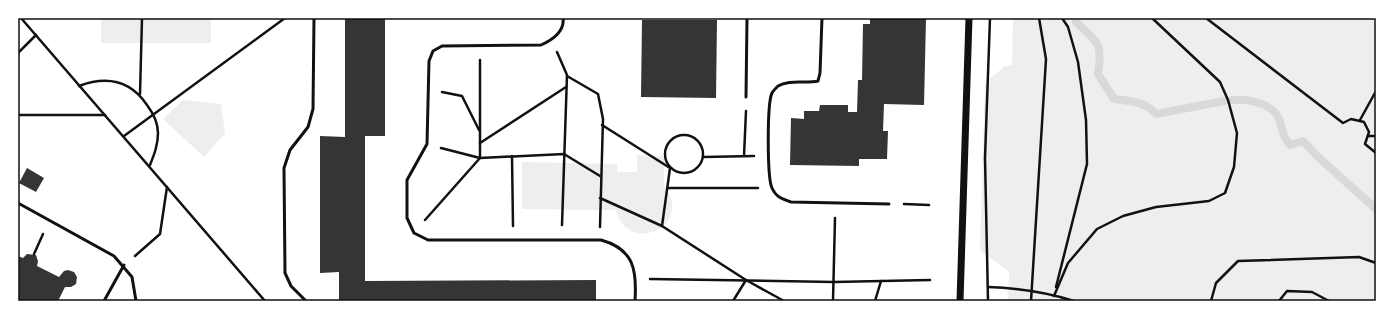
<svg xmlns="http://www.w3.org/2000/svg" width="1394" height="319" font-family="'Roboto Serif',serif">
<rect width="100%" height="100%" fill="#fff"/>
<g fill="#eee">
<rect x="101" y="18" width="110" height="25"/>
<polygon points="1013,18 1376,18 1376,301 1008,301 1009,272 980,250 985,83 1005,66 1012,65"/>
<polygon points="183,100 221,104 225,133 204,157 163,119"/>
<path d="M637,155L665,156C665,165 663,175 664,184C665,190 672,196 672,203C674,222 657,236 638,233C626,231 620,222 616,210L522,209V162L617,164V172H637Z"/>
</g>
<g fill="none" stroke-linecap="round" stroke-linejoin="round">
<g stroke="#d9d9d9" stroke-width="8">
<path d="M1077,18L1076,22C1098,44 1103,41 1098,74L1114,99C1130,101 1145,101 1156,114L1224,101"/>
<path d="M1232,100C1249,99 1275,103 1280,122C1283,132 1283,137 1290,145L1303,141L1316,155L1376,209"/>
</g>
</g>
<g fill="#353535">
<polygon points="345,18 385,18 385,136 365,136 365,281 596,280 596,301 339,301 339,272 320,273 320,136 345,137"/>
<polygon points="870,18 926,18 924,105 884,104 883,131 888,131 887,159 859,159 859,166 790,165 791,118 804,119 804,111 819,111 820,105 848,105 848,112 857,112 858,80 862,80 863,24 870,24"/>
<polygon points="642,20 717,20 716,98 641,97"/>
<polygon points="27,168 44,178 36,192 19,183"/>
<polygon points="27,254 36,255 38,261 37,266 59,277 64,271 68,270 74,272 77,277 76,284 71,287 65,287 58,301 18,301 18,256 23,258"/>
</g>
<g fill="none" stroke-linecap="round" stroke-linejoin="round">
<g stroke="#111" stroke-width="2.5">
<polyline points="21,18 265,301"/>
<polyline points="1206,18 1343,123 1351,119 1364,122 1369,132 1365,144 1376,153"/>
<polyline points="557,52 567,75 562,225"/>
<polyline points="18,53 36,35"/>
<polyline points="567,76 598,94 603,119 600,227"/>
<path d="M79,86C106,76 130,80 147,105C153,113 158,122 158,133C158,145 154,155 150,165"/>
<polyline points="442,92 462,96 479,130"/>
<polyline points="140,94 142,18"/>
<polyline points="18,115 105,115"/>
<polyline points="1360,120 1376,91"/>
<polyline points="602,125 670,168 662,226"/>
<circle cx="684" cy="154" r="19"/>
<polyline points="124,136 285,18"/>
<polyline points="1369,136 1376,136"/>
<polyline points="480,143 566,87"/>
<polyline points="441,148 480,158 564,154 600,176"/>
<polyline points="512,156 513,226"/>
<polyline points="744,156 746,111"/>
<polyline points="703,157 754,156"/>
<polyline points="668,188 758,188"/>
<polyline points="600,198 662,226 746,280 784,301"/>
<polyline points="904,204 929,205"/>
<polyline points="425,220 480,158 480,60"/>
<polyline points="34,254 43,234"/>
<polyline points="135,256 160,234 167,187"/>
<polyline points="650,279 834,282 930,280"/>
<path d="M988,287C1017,288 1046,292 1074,301"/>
<polyline points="1056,287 1087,164 1086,120 1078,62 1068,27 1062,18"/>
<polyline points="1054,296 1068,263 1097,229 1123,216 1156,207 1209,201 1225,193 1234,167 1237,133 1228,100 1220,82 1152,18"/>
<polyline points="733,301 746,280"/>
<polyline points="833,301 835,218"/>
<polyline points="875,301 881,281"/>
<polyline points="988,301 985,158 990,18"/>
<polyline points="1031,301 1046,59 1039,18"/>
<polyline points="1211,301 1216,283 1238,261 1359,257 1376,263"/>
<polyline points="1279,301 1287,291 1312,292 1329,301"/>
</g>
<g stroke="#111" stroke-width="3">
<path d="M563,18C565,32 552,40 541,45L442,46L433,51L429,61L427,144L407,180V218L414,233L428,240H601C634,249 637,270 635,301"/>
<path d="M822,18L820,73L818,81C806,84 789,79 778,86C777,87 773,91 772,93C767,103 767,177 772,188C776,197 782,199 791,202L889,204"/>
<polyline points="746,97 747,18"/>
<polyline points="18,203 114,256 132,277 136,301"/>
<polyline points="104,301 124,265"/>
<polyline points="306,301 291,286 285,273 284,168 290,150 308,127 313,109 314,18"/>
</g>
<polyline stroke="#111" stroke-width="7" points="960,301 969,18"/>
</g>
<rect width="1394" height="319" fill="none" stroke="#ffffff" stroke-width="38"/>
<rect x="19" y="19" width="1356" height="281" fill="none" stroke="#111" stroke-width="1.5"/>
</svg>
